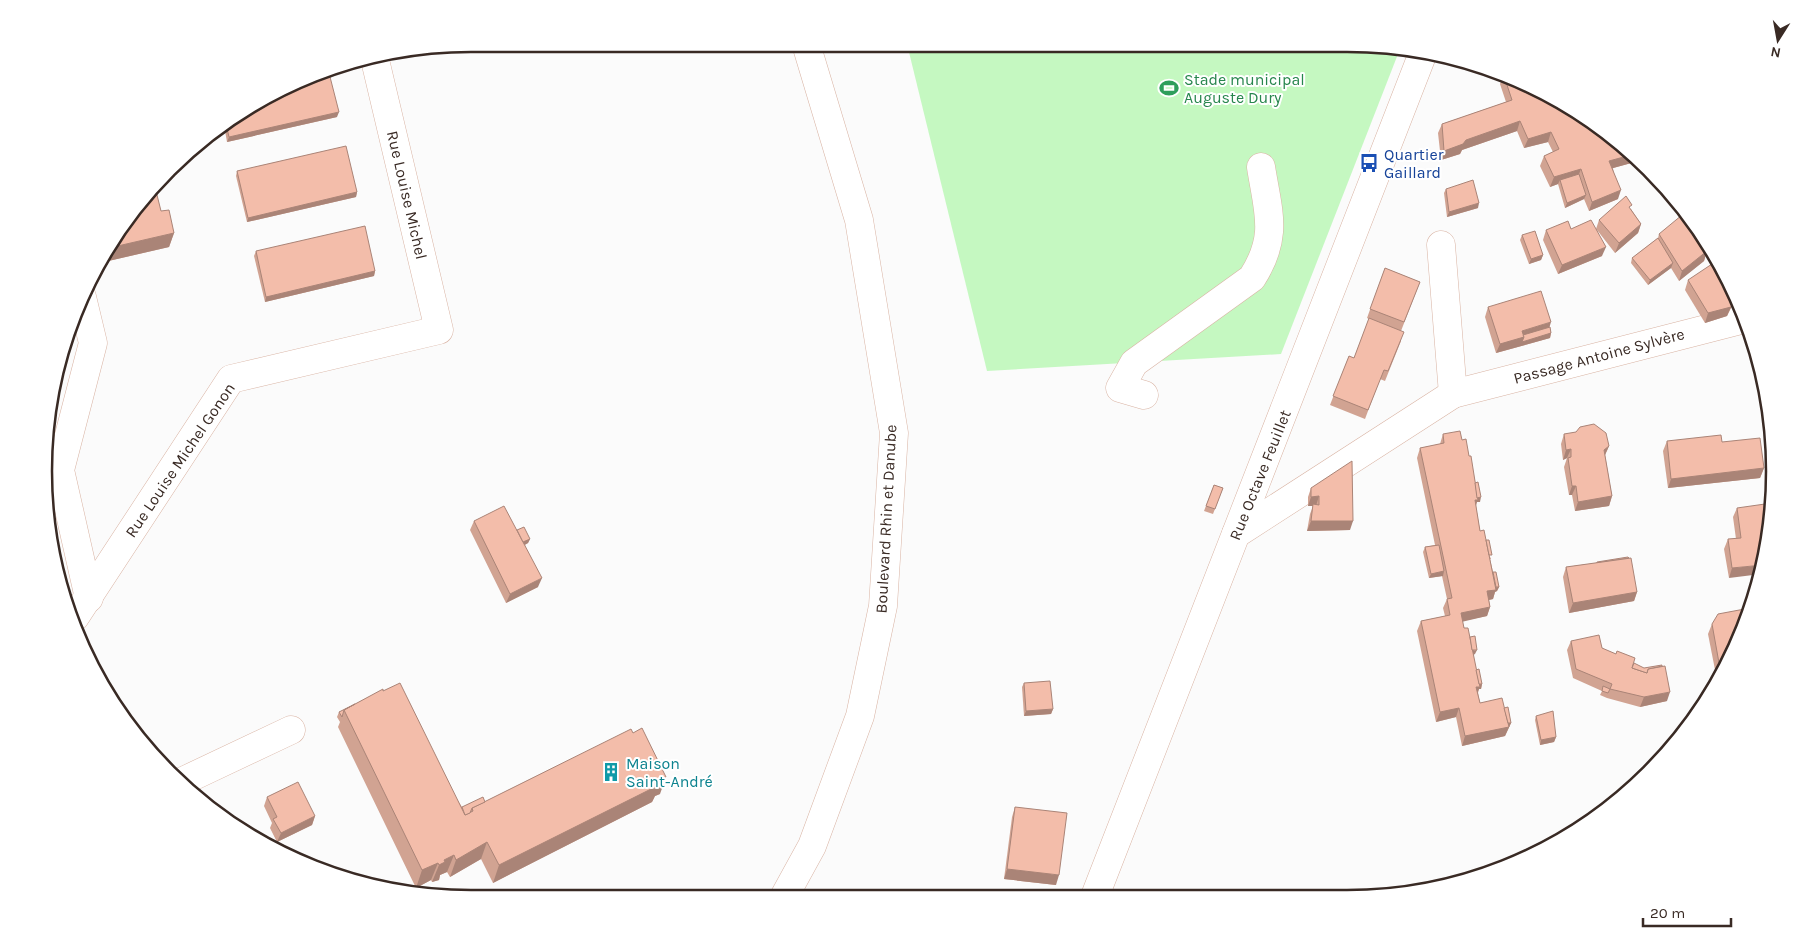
<svg xmlns="http://www.w3.org/2000/svg" width="1818" height="943" font-family="Karla,sans-serif">
<rect width="100%" height="100%" fill="#fbfbfb"/>
<polygon fill="#c5f8c1" points="907,44 1374,45 1395,48 1398,54 1281,354 987,371"/>
<g fill="none" stroke-linecap="round" stroke-linejoin="round">
<g stroke="#d9b3a3" stroke-width="29">
<g id="minor">
<polyline points="1441,245 1453,394"/>
<polyline points="82,297 93,343 60,470 89,598"/>
<path d="M1144,395L1120,388L1134,363L1252,278C1279,236 1268,212 1261,167"/>
<polyline points="1236,534 1453,394 1745,319"/>
<polyline points="75,617 231,379 439,330 375,60"/>
<polyline points="181,782 291,730"/>
<polyline points="1095,896 1423,53"/>
<polyline points="784,897 812,846 860,716 883,606 894,433 859,220 806,44"/>
</g>
</g>
<use href="#minor" stroke="#fff" stroke-width="28"/>
</g>
<g fill="#d1a392">
<polygon points="328,69 337,117 227,142 224,125"/>
<polygon points="1503,76 1535,88 1635,162 1613,168 1618,199 1589,211 1584,199 1565,208 1558,184 1550,187 1540,166 1544,156 1553,152 1548,142 1524,148 1517,131 1462,150 1460,154 1441,160 1438,133 1442,124 1506,102 1500,84"/>
<polygon points="237,171 357,192 356,197 247,222 236,176"/>
<polygon points="1446,189 1478,208 1447,217 1444,193"/>
<polygon points="1631,209 1641,224 1638,233 1615,253 1597,230 1602,256 1558,274 1543,240 1546,230 1571,229 1596,229 1599,220"/>
<polygon points="161,211 174,233 169,247 104,262 103,257 116,234"/>
<polygon points="1659,234 1707,251 1704,261 1679,281 1671,268 1648,285 1631,263 1632,258 1658,238"/>
<polygon points="1522,235 1543,255 1541,260 1529,264 1520,240"/>
<polygon points="256,251 375,271 374,276 265,302 254,256"/>
<polygon points="1385,268 1420,282 1401,331 1401,341 1385,381 1380,379 1365,419 1330,405 1349,356 1354,358 1369,319 1367,318"/>
<polygon points="1688,280 1733,304 1727,316 1705,323 1685,290"/>
<polygon points="1488,307 1550,327 1551,333 1550,338 1496,353 1485,317"/>
<polygon points="1443,434 1462,440 1469,456 1480,502 1477,502 1476,506 1480,531 1491,559 1490,559 1493,572 1499,587 1497,591 1495,592 1493,599 1489,600 1490,607 1487,616 1462,621 1464,628 1470,637 1475,654 1473,655 1476,670 1482,684 1481,689 1479,689 1478,693 1480,703 1504,708 1511,723 1505,736 1462,746 1456,717 1436,722 1417,631 1421,621 1445,616 1443,608 1447,599 1442,576 1429,578 1423,552 1425,547 1435,545 1417,458 1420,448 1440,444"/>
<polygon points="1564,434 1609,446 1605,455 1612,496 1609,506 1575,511 1572,495 1569,495 1564,467 1567,458 1563,460 1561,444"/>
<polygon points="1667,441 1722,442 1764,468 1760,478 1668,488 1663,451"/>
<polygon points="1214,485 1223,488 1213,514 1204,511"/>
<polygon points="1311,488 1350,530 1307,531 1310,514 1313,506 1308,506 1308,497"/>
<polygon points="1737,508 1769,525 1767,530 1729,578 1724,549 1728,539 1736,539 1733,517"/>
<polygon points="474,521 517,530 530,539 528,543 525,545 538,587 506,603 470,530"/>
<polygon points="1597,562 1637,592 1634,601 1569,613 1563,577 1566,567 1596,563"/>
<polygon points="1712,624 1730,660 1717,680 1708,634"/>
<polygon points="1571,641 1602,648 1634,663 1667,701 1640,707 1607,698 1600,695 1602,691 1573,678 1567,650"/>
<polygon points="1024,683 1053,709 1051,714 1024,716 1022,687"/>
<polygon points="383,690 462,807 485,802 660,794 655,796 652,802 493,883 481,859 450,877 447,872 440,875 439,880 432,882 431,880 416,888 338,727 340,722 337,717 339,712"/>
<polygon points="1536,716 1556,737 1554,742 1540,745 1535,720"/>
<polygon points="267,797 315,816 312,825 277,842 270,828 272,823 264,806"/>
<polygon points="1015,807 1056,885 1004,879 1012,817"/>
</g>
<g fill="#aa8477">
<polygon points="339,112 337,117 227,142 229,137"/>
<polygon points="1520,121 1517,131 1462,150 1460,154 1441,160 1444,151 1466,140"/>
<polygon points="1551,132 1548,142 1524,148 1528,139"/>
<polygon points="1631,155 1636,159 1635,162 1606,170 1609,161"/>
<polygon points="1581,169 1577,179 1560,180 1558,184 1550,187 1554,177"/>
<polygon points="1621,190 1618,199 1589,211 1592,202"/>
<polygon points="357,192 356,197 247,222 248,218"/>
<polygon points="1586,195 1584,199 1565,208 1567,203"/>
<polygon points="1479,203 1478,208 1447,217 1449,212"/>
<polygon points="1641,224 1638,233 1615,253 1619,243"/>
<polygon points="174,233 169,247 104,262 109,248"/>
<polygon points="1606,247 1602,256 1558,274 1562,265"/>
<polygon points="1707,251 1704,261 1679,281 1682,271"/>
<polygon points="1543,255 1541,260 1529,264 1531,259"/>
<polygon points="1673,263 1671,268 1648,285 1650,280"/>
<polygon points="375,271 374,276 265,302 266,297"/>
<polygon points="1735,298 1727,316 1705,323 1708,313"/>
<polygon points="1551,322 1548,332 1551,333 1550,338 1496,353 1500,344 1522,331"/>
<polygon points="64,347 65,347 60,361"/>
<polygon points="1609,446 1605,455 1604,450"/>
<polygon points="1571,449 1567,458 1563,460 1566,450"/>
<polygon points="1764,468 1760,478 1668,488 1671,479"/>
<polygon points="1572,486 1576,486 1572,495 1569,495"/>
<polygon points="1319,496 1316,506 1308,506 1311,497"/>
<polygon points="1612,496 1609,506 1575,511 1578,502"/>
<polygon points="1481,497 1480,502 1477,502 1474,509 1475,498"/>
<polygon points="1311,521 1353,521 1350,530 1307,531"/>
<polygon points="1769,525 1766,535 1764,526"/>
<polygon points="530,539 528,543 518,548 520,543"/>
<polygon points="1763,565 1761,574 1729,578 1732,568"/>
<polygon points="1444,571 1443,576 1429,578 1431,574"/>
<polygon points="542,578 538,587 506,603 510,594"/>
<polygon points="1499,587 1497,591 1495,592 1493,599 1484,601 1487,591 1493,588"/>
<polygon points="1637,592 1634,601 1569,613 1573,603"/>
<polygon points="1490,607 1487,616 1457,623 1461,613"/>
<polygon points="1477,650 1475,654 1467,656 1469,651"/>
<polygon points="1482,684 1481,689 1479,689 1476,696 1476,685"/>
<polygon points="1670,692 1667,701 1640,707 1644,697"/>
<polygon points="1459,708 1456,717 1436,722 1440,712"/>
<polygon points="1053,709 1051,714 1024,716 1026,711"/>
<polygon points="1506,723 1511,723 1505,736 1462,746 1465,736"/>
<polygon points="1556,737 1554,742 1540,745 1541,740"/>
<polygon points="666,777 660,794 655,796 652,802 493,883 499,865"/>
<polygon points="315,816 312,825 277,842 281,833"/>
<polygon points="487,842 481,859 450,877 456,860"/>
<polygon points="454,855 447,872 440,875 439,880 432,882 439,865 444,860"/>
<polygon points="438,863 431,880 416,888 422,870"/>
<polygon points="1007,869 1059,875 1056,885 1004,879"/>
</g>
<g fill="#f3bdaa" stroke="#aa8477">
<polygon points="328,69 339,112 229,137 226,124"/>
<polygon points="1504,76 1535,88 1607,132 1631,155 1609,161 1621,190 1592,202 1581,169 1554,177 1544,156 1559,149 1551,132 1528,139 1520,121 1466,140 1463,144 1444,151 1442,124 1512,100"/>
<polygon points="346,146 357,192 248,218 237,171"/>
<polygon points="1579,174 1586,195 1567,203 1560,180"/>
<polygon points="1473,180 1479,203 1449,212 1446,189"/>
<polygon points="156,191 161,211 169,210 174,233 109,248 109,247 116,234"/>
<polygon points="1626,196 1632,205 1629,207 1641,224 1619,243 1599,220"/>
<polygon points="1682,215 1707,251 1682,271 1659,234"/>
<polygon points="1591,220 1606,247 1562,265 1546,230 1568,221 1571,229"/>
<polygon points="365,226 375,271 266,297 256,251"/>
<polygon points="1535,231 1543,255 1531,259 1522,235"/>
<polygon points="1658,238 1673,263 1650,280 1632,258"/>
<polygon points="1715,262 1728,282 1735,298 1731,307 1708,313 1688,280"/>
<polygon points="1385,268 1420,282 1404,322 1370,309"/>
<polygon points="1541,291 1551,322 1522,331 1524,337 1500,344 1488,307"/>
<polygon points="1369,318 1404,332 1388,371 1384,370 1368,410 1333,396 1349,356 1354,358"/>
<polygon points="1550,327 1551,333 1522,342 1524,337 1523,335"/>
<polygon points="1594,424 1606,433 1609,446 1604,450 1612,496 1578,502 1576,486 1572,486 1568,458 1571,457 1571,449 1566,450 1564,434 1576,432 1580,427"/>
<polygon points="1460,431 1462,440 1466,439 1469,456 1471,456 1478,500 1475,500 1480,531 1484,530 1496,590 1487,591 1490,607 1461,613 1464,628 1468,628 1480,687 1476,687 1480,703 1502,698 1509,727 1465,736 1459,708 1440,712 1421,621 1450,615 1447,599 1452,598 1420,448 1444,443 1443,434"/>
<polygon points="1721,435 1722,442 1760,438 1764,468 1671,479 1667,441"/>
<polygon points="1352,461 1353,521 1311,521 1313,504 1319,505 1319,496 1311,497 1311,488"/>
<polygon points="1478,482 1481,497 1477,498 1475,483"/>
<polygon points="1214,485 1223,488 1215,509 1206,506"/>
<polygon points="1765,504 1769,525 1764,526 1766,543 1763,565 1732,568 1728,539 1741,538 1737,508"/>
<polygon points="504,506 542,578 510,594 474,521"/>
<polygon points="524,527 530,539 523,542 517,530"/>
<polygon points="1764,530 1767,530 1768,533 1766,543"/>
<polygon points="1486,540 1489,540 1492,555 1489,555"/>
<polygon points="1439,545 1444,571 1431,574 1425,547"/>
<polygon points="1628,557 1629,558 1597,563 1597,562"/>
<polygon points="1631,558 1637,592 1573,603 1566,567"/>
<polygon points="1493,572 1496,572 1499,587 1496,587"/>
<polygon points="1750,608 1730,660 1721,674 1712,624 1718,614"/>
<polygon points="1599,635 1602,648 1616,654 1617,651 1635,658 1632,668 1647,673 1648,669 1665,666 1670,692 1644,697 1610,689 1612,684 1576,669 1571,641"/>
<polygon points="1475,636 1477,650 1472,650 1470,637"/>
<polygon points="1634,663 1644,668 1662,665 1662,666 1648,669 1647,673 1632,668"/>
<polygon points="1479,669 1482,684 1479,684 1476,670"/>
<polygon points="1050,681 1053,709 1026,711 1024,683"/>
<polygon points="400,683 465,815 473,811 472,808 631,729 633,733 642,728 666,777 657,781 659,785 499,865 487,842 456,860 454,855 444,860 445,862 439,865 438,863 422,870 344,710 383,689 383,691"/>
<polygon points="1603,686 1610,689 1608,693 1602,691"/>
<polygon points="355,704 344,710 342,717 339,712"/>
<polygon points="1508,707 1511,723 1508,723 1504,708"/>
<polygon points="1553,711 1556,737 1541,740 1536,716"/>
<polygon points="298,782 315,816 281,833 273,819 277,817 267,797"/>
<polygon points="483,797 485,802 472,808 470,813 465,815 462,807"/>
<polygon points="1015,807 1067,813 1059,875 1007,869"/>
</g>
<defs>
<g id="stadium-bare" transform="scale(1.5)"><path d="M0-5a6.5 5 0 1 0 0 10a6.5 5 0 1 0 0-10ZM-3.5-1.8h7v3.6h-7Z" fill="#2e9e5b" stroke="#fff" stroke-width="2.5" paint-order="stroke"/></g>
<g id="bus-bare" transform="scale(1.5)"><path d="M-5-6H5V4H4V6H2V4H-2V6H-4V4H-5ZM-3.5-4V0h7V-4ZM-3.5 1.2v1.5H-2V1.2ZM2 1.2v1.5H3.5V1.2Z" fill="#1a4fb4" stroke="#fff" stroke-width="2.5" paint-order="stroke"/></g>
<g id="building-bare" transform="scale(1.5)"><path d="M-4-6H4V6H1V3H-1V6H-4ZM-2.5-4.3h1.7v1.8h-1.7ZM.8-4.3h1.7v1.8H.8ZM-2.5-1h1.7V.8h-1.7ZM.8-1h1.7V.8H.8Z" fill="#0f9aa8" stroke="#fff" stroke-width="2.5" paint-order="stroke"/></g>
</defs>
<g fill-rule="evenodd">
<use href="#stadium-bare" x="1169" y="88"/>
<use href="#bus-bare" x="1369" y="163"/>
<use href="#building-bare" x="611" y="772"/>
</g>
<g text-anchor="middle" dominant-baseline="central" stroke-width="4" stroke-linejoin="round" paint-order="stroke">
<g font-size="16" fill="#27864d" stroke="#fff" text-anchor="start">
<text x="1184" y="79">Stade municipal<tspan x="1184" dy="18">Auguste Dury</tspan></text>
</g>
<g font-size="16" fill="#164399" stroke="#fff" text-anchor="start">
<text x="1384" y="154">Quartier<tspan x="1384" dy="18">Gaillard</tspan></text>
</g>
<g font-size="16" fill="#392a24" stroke="#fff">
<text transform="translate(407 195) rotate(77)">Rue Louise Michel</text>
<text transform="translate(1599 356) rotate(-15)">Passage Antoine Sylvère</text>
<text transform="translate(180 460) rotate(-56)">Rue Louise Michel Gonon</text>
<text transform="translate(1260 475) rotate(-68)">Rue Octave Feuillet</text>
<text transform="translate(886 519) rotate(-87)">Boulevard Rhin et Danube</text>
</g>
<g font-size="16" fill="#0d838f" stroke="#fff" text-anchor="start">
<text x="626" y="763">Maison<tspan x="626" dy="18">Saint-André</tspan></text>
</g>
</g>
<path d="M0 0H1818V943H0ZM471 52H1347A419 419 0 0 1 1766 471V471A419 419 0 0 1 1347 890H471A419 419 0 0 1 52 471V471A419 419 0 0 1 471 52Z" fill="#fff" fill-rule="evenodd"/>
<path fill="none" stroke="#392a24" stroke-width="2.5" d="M471 52H1347A419 419 0 0 1 1766 471V471A419 419 0 0 1 1347 890H471A419 419 0 0 1 52 471V471A419 419 0 0 1 471 52Z"/>
<g transform="translate(1778 40) rotate(191)" stroke="#ffffff" stroke-width="4" paint-order="stroke">
<path d="M0-4L9 19L0 12L-9 19Z" fill="#392a24"/>
<text y="-8" font-size="14" font-weight="bold" text-anchor="middle" fill="#392a24">N</text>
</g>
<path d="M1643 918v8h88v-8" fill="none" stroke="#392a24" stroke-width="2.5"/>
<text x="1650" y="918" font-size="15" fill="#392a24" stroke="#ffffff" stroke-width="4" paint-order="stroke">20 m</text>
</svg>
